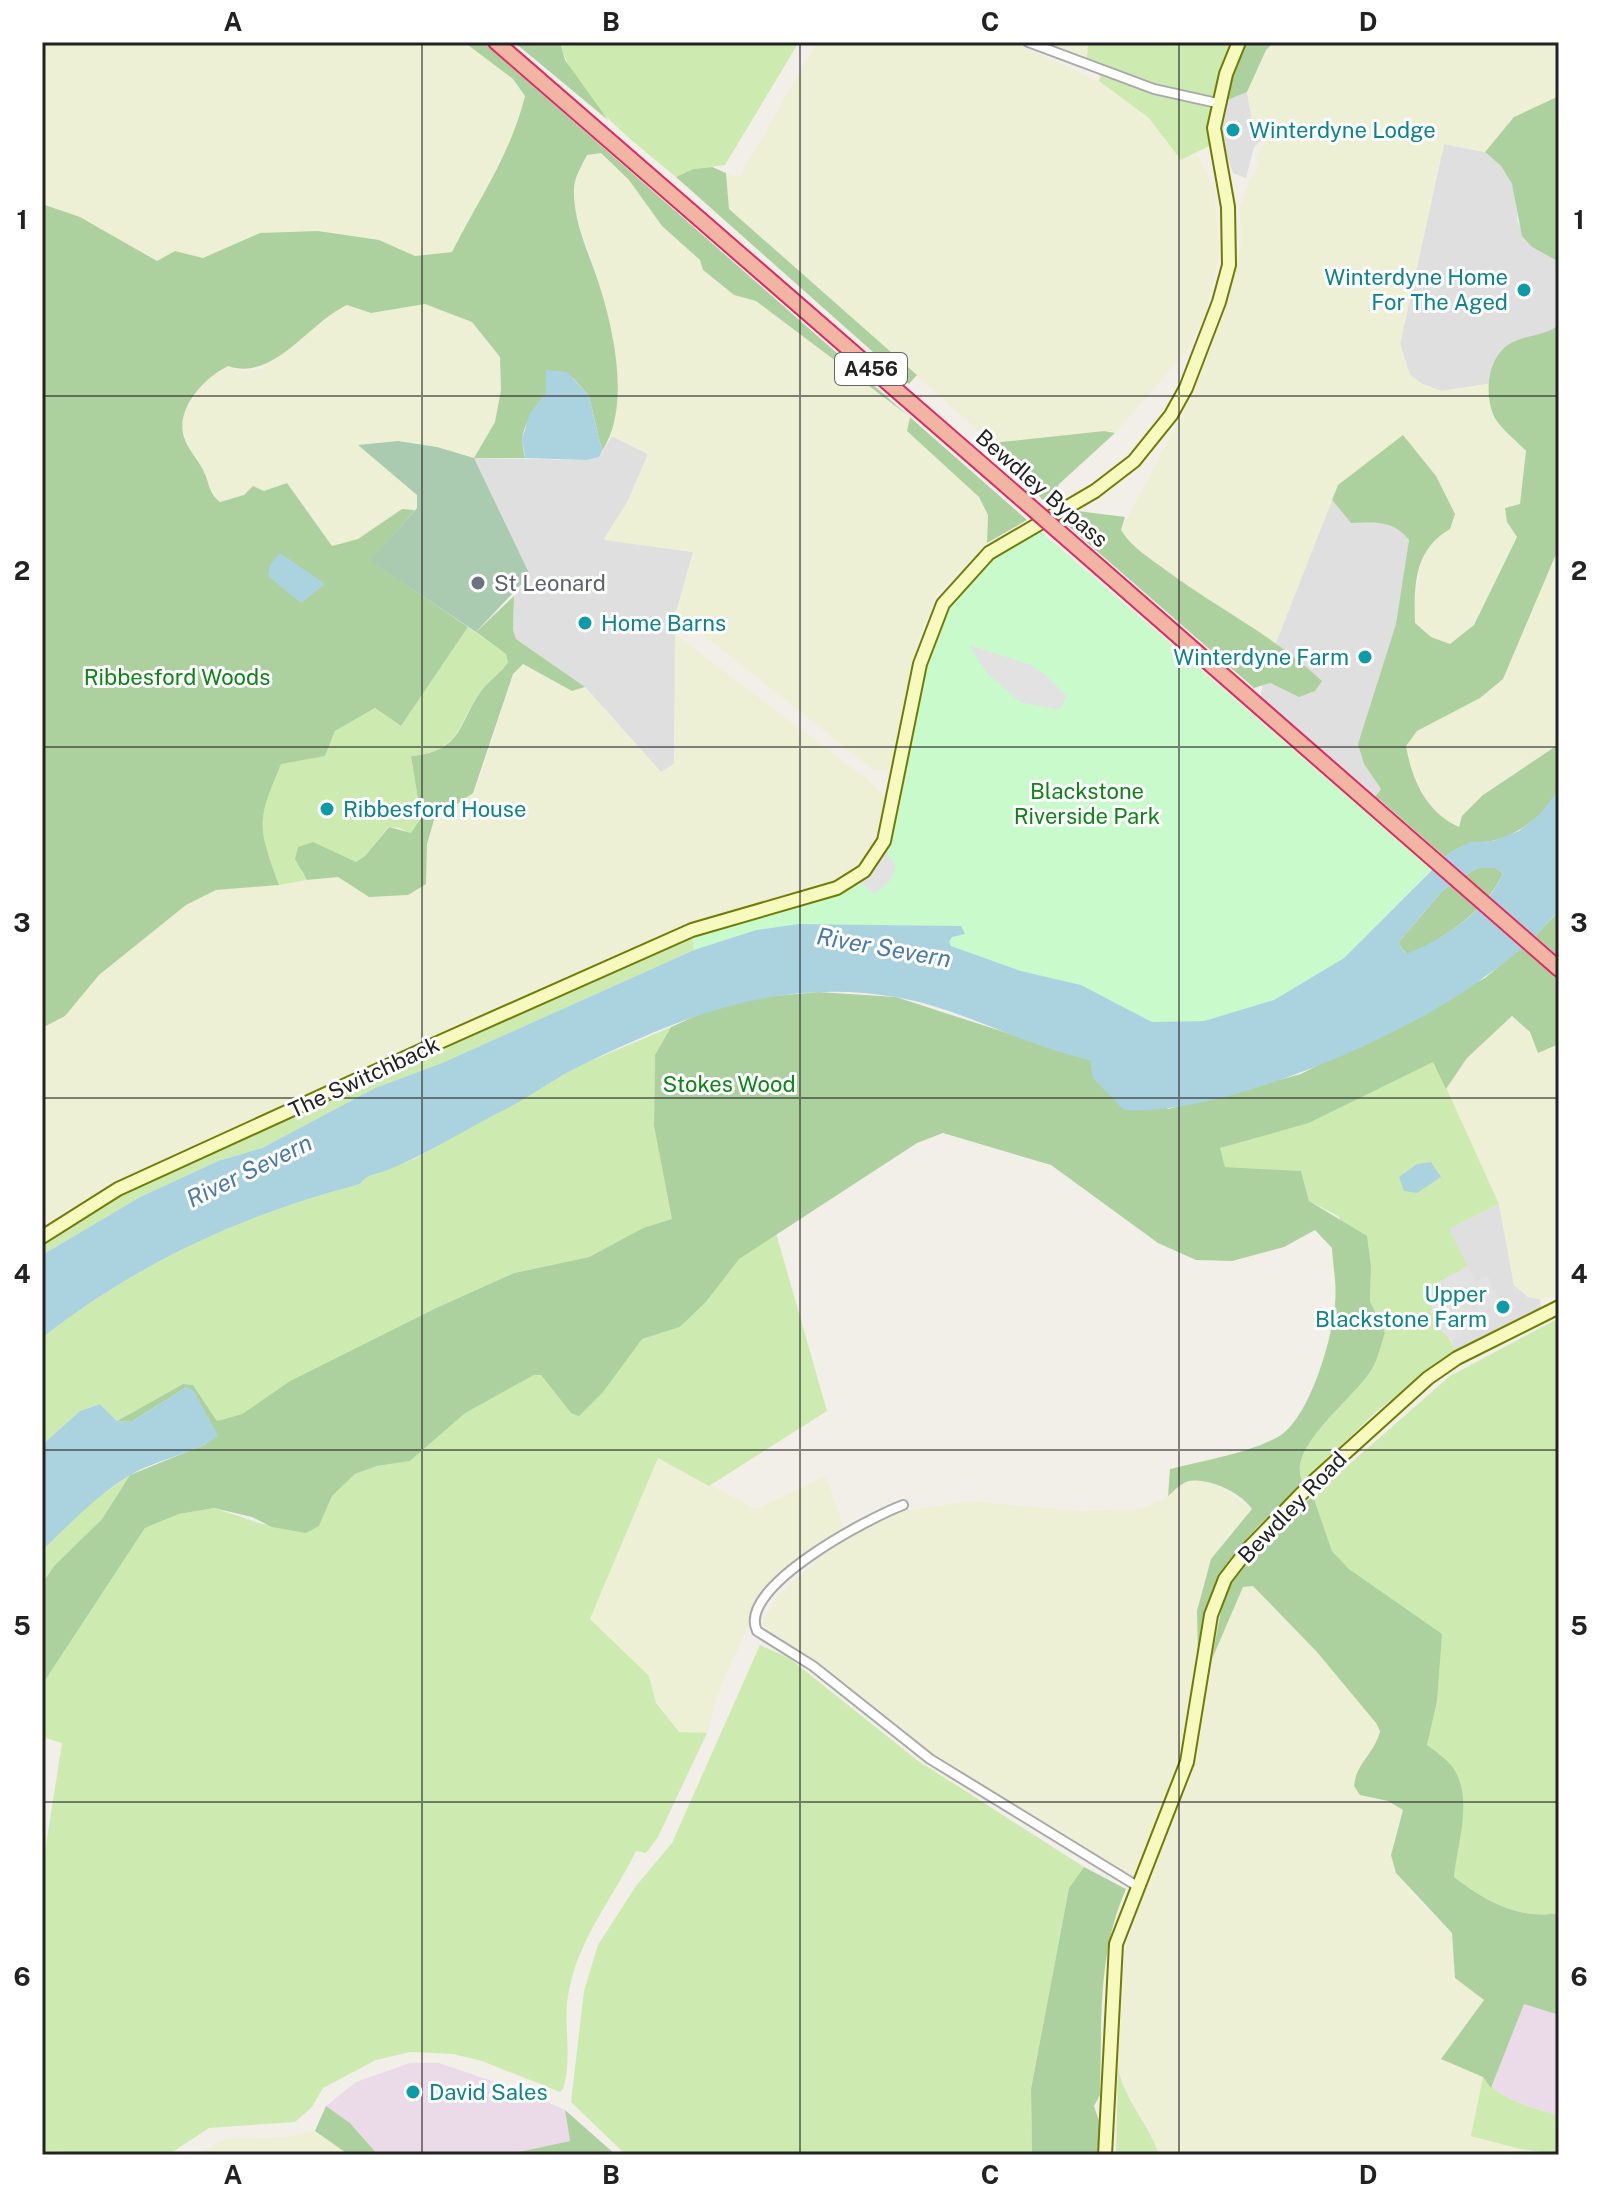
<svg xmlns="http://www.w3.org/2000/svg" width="1601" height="2197" font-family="'Public Sans',sans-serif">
<rect width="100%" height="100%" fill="#f2efe9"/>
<g fill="#e0dfdf">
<polygon points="1247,92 1253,126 1263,139 1254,147 1246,178 1233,173 1223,145 1221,111 1225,101"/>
<polygon points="1444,144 1485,152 1501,166 1512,184 1518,202 1517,221 1532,247 1559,262 1559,325 1546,334 1514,341 1493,367 1488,384 1441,391 1418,382 1410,375 1400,344"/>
<polygon points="612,436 648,454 628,501 604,539 693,552 676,613 674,764 661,772 585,687 516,639 513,630 514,596 530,575 474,458 587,460 599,457"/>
<polygon points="1332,500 1351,523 1382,522 1402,531 1409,540 1404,591 1364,764 1381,789 1373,799 1260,698 1263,685 1269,683 1291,693 1302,662 1275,645"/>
<polygon points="1499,1204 1514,1285 1528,1297 1540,1299 1541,1308 1455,1351 1451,1340 1448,1229"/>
</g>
<g fill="#ebdbe8">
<polygon points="1524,2003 1559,2015 1559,2116 1514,2101 1491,2088"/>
<polygon points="410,2063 439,2063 525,2092 565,2110 570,2141 504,2155 378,2155 350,2123 326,2106 356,2082"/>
</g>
<g fill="#eef0d5">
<polygon points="42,42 464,42 513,79 525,96 516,134 498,173 452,252 415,256 379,240 260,233 203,258 175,251 157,261 80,217 42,204"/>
<polygon points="817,42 1012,42 1106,84 1149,118 1186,160 1197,152 1214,188 1219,255 1206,312 1186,352 1115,433 1104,431 992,443 729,209 726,173 739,177"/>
<polygon points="1028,42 1088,42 1087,58 1067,58"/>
<polygon points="1274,42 1559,42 1559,96 1514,117 1485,152 1444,144 1400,344 1410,375 1427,387 1441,391 1488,384 1493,416 1527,451 1520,504 1507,522 1517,537 1474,625 1450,644 1431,637 1415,623 1415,599 1422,552 1432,539 1450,529 1338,485 1275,645 1191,589 1129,543 1121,530 1194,392 1226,307 1241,244 1240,210 1248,184 1256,171 1257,155 1265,142 1253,126 1247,92 1266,50"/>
<polygon points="601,153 629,180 662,226 701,260 703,271 717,283 734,295 756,301 910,417 979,497 988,515 987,543 936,595 918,640 894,763 886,770 873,770 676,613 693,552 604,540 628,501 648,454 612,436 616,391 613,346 600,286 575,211 574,185 587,155"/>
<polygon points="425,304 472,322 500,357 501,390 495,422 474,458 437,447 398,441 359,445 417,494 417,508 402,509 358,539 332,546 287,483 264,491 253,487 244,495 220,502 210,495 197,460 187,448 180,421 202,384 216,372 228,366 243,372 263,369 327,314 347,305 371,313"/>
<polygon points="1559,547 1559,744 1483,795 1459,827 1436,814 1426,800 1410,769 1406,746 1417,731 1480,698 1503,679"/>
<polygon points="675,634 868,780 889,802 871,856 835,884 688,923 113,1182 42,1227 42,1028 65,1016 99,975 186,905 216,890 338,877 369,897 426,884 427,844 434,820 454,809 480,779 513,674 522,664 572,691 585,687 661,772 674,764"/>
<polygon points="1512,1016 1548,1050 1559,1044 1559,1281 1555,1284 1556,1297 1540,1299 1528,1297 1514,1285 1500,1206 1446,1089 1467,1058"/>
<polygon points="658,1458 756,1509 826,1476 844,1528 786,1573 757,1607 720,1688 707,1733 679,1733 656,1703 648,1676 590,1620"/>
<polygon points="1201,1481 1219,1486 1252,1509 1251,1515 1227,1536 1197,1611 1198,1659 1182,1757 1153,1839 1134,1879 932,1755 761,1624 778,1595 827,1551 870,1524 899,1512 969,1501 1080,1511 1140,1509 1161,1500 1187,1482"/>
<polygon points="1243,1586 1253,1586 1317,1652 1361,1702 1380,1731 1378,1742 1363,1760 1374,1799 1388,1801 1403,1810 1394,1838 1410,1892 1452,1933 1455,1978 1485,2000 1442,2059 1483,2077 1471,2135 1549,2155 1159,2155 1149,2129 1121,2084 1118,2068 1125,1949 1146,1884 1193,1772 1203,1696 1212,1659"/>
<polygon points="315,2131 349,2155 195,2155 224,2139 286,2137"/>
</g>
<g fill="#cdebb0">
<path d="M560,42H799L725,165L693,169L676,177C632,140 575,100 560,42Z"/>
<polygon points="1088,42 1235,42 1216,99 1213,100 1147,81 1087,58"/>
<polygon points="1101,74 1210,107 1209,146 1181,160 1149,118 1099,81"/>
<path d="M468,627L506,654L508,662C501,671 494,677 486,685C456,719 467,750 411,756L421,818L411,834L400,828L388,827L365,856L356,862L338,855L301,871L307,880L279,885C257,824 257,822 281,763L325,756L335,731L375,708L401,726Z"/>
<polygon points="692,934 694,950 442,1063 375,1088 262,1148 218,1161 140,1197 42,1255 42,1247 121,1195"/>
<path d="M671,1027L655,1055L654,1126L673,1219L643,1228L589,1257L514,1273L436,1308L290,1381L242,1414L217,1421L193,1385L183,1384L117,1421L100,1404L80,1411L42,1445V1338C137,1263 245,1214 360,1184L365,1177L414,1159L581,1065Z"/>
<path d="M1434,1061L1499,1204L1449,1229L1468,1266L1437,1283C1425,1323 1444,1320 1455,1351L1377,1411L1303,1482C1284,1449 1355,1398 1372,1369C1378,1359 1381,1345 1385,1333L1370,1301L1371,1267L1338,1216L1309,1201L1301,1171L1225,1167L1219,1148L1309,1123Z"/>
<path d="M776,1233L827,1411L709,1486L658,1458L590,1619L649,1676L656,1703L679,1732L707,1733L658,1837L646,1853L636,1851C612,1900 577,1940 568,1996C563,2027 573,2058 563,2089L560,2092L482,2061L453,2054L410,2052L376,2060L323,2088L312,2107L295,2122L209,2128L168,2155L42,2151V1870L62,1743L42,1737V1685L145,1528L179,1514L214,1508L262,1524L319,1526L332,1496L355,1474L377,1466L410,1461L464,1413L534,1375H541L564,1404L628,1356L642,1339L680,1327L706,1302L738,1259Z"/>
<path d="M1559,1318V1913C1518,1920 1485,1901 1454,1877L1457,1848L1451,1765L1427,1745L1442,1635L1349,1569L1332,1551L1313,1496L1450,1376Z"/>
<polygon points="130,1475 102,1519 54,1566 42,1584 42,1551 86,1506"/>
<polygon points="760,1645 789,1658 917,1760 1084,1867 1069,1888 1031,2089 1032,2155 626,2155 571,2102 584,1991 598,1945 636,1886 672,1843"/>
<path d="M1118,2068C1124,2100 1149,2123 1159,2155H1116Z"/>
<path d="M1483,2077C1500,2101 1533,2107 1559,2116V2155L1516,2148L1471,2136Z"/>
</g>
<g fill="#add19e">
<path d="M464,42H483L1027,520L987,543L988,515L979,497L907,431L910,417L756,301L734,295L703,270L700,260L662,226L629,180L601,153L587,155C582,165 574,178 574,189C573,222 589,253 599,284C614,331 631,407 602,451L589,396L573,378L546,375V393C534,419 516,423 525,458H474L495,422L501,390L500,357L472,322L425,304L371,313L347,305C308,323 274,382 228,366C204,378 175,409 184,437C188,450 197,458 203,470C210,483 208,493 220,502L244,495L253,486L264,491L287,483L332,546L358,539L402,509L415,510L371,561L468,627L401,726L375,708L335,731L325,756L281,764C257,822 257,824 279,885L216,890L186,905L99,975L65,1016L42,1028V204L80,217L157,261L175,251L203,258L260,233L318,231L379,240L415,256L452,252C480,197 510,156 525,96L513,79Z"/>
<polygon points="514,42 560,42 565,60 608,120"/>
<polygon points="1243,42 1274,42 1266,50 1247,92 1225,101 1232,68"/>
<polygon points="1559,96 1559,262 1532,247 1522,236 1512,184 1501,166 1485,152 1514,117"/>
<polygon points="712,167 726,173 729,209 917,375 909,384 676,177 693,169"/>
<path d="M1559,325V547L1503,679L1480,698L1417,731L1406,746C1412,780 1426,812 1459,827L1462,816L1483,795L1559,744C1559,757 1562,775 1559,788C1554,810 1513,838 1491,841C1473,844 1459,844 1445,857L1379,799H1373L1381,789L1364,764L1358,744L1396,624L1409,540C1394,520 1374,522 1351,523L1332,500L1338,485L1403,435L1436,476L1455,514L1450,529C1414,550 1414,584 1415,623L1431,637L1450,644L1474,625L1517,537L1507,522L1505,508L1520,504L1526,451C1517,441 1498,427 1493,414C1484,391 1488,354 1513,342C1529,334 1542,337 1559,325Z"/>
<polygon points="1104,431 1115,433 1058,485 1059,499 1050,508 992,443"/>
<path d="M1070,510L1125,517L1121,530C1132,548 1150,558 1167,571C1217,608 1276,637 1322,681L1315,691L1299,697L1270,683L1254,688L1059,518Z"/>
<path d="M514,596L513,630L516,639L585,687L572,691L523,664L513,674L473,793L434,820L427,844L426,884L408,895L369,897L338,877L307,880L295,859L298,847L313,842L356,862L365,856L389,827L411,833L421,818L411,756C467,751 457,719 486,685C494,677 501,672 508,662L506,654L476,632Z"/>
<path d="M1477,868H1496L1503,874C1485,911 1443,940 1407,955L1398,943L1443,890Z"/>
<polygon points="1559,911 1559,957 1535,936"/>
<path d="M1522,947L1559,979V1044L1538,1053L1530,1032L1512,1016L1467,1058L1446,1089L1433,1062L1309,1123L1220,1148L1225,1167L1301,1171L1309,1201L1367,1236L1371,1267L1370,1301L1385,1333C1381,1345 1378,1359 1372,1369C1355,1398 1284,1449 1303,1482C1273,1513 1232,1546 1215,1586C1206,1609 1203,1636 1198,1659L1197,1611L1211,1559L1252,1509C1242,1493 1208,1477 1189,1481C1181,1483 1174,1491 1168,1496L1170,1469C1205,1460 1246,1454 1278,1437C1309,1420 1333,1338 1335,1303C1337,1285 1333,1266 1332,1248L1315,1230L1284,1247L1232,1261L1196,1260L1158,1243L1051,1165L943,1133L917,1143L739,1259L706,1302L680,1327L642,1339L603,1392L579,1416L571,1413L541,1375H534L465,1413L410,1461L377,1466L355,1474L332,1496L319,1526L306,1533L272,1527L252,1517L214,1508L179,1514L145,1528L42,1685V1584L54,1566L102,1519L130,1475L206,1444L187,1387L131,1422L117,1421L183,1384L193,1385L217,1421L242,1414L290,1381L436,1308L514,1273L589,1257L643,1228L672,1219L654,1126L655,1055L671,1027L714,1008L754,998L818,992L896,997L1090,1060L1168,1109L1301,1074L1485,978Z"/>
<path d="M1313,1496L1332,1551L1349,1569L1442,1634L1437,1701L1427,1745C1435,1751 1445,1758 1451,1765C1475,1795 1457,1843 1454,1877C1485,1901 1518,1920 1559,1913V2015L1524,2004L1491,2088L1483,2077L1441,2059L1484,2000L1455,1978L1452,1933L1396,1873L1391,1855L1403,1810L1388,1801L1360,1795L1354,1786C1356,1763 1375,1753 1380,1731L1376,1723L1317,1652L1253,1586L1243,1587L1212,1659C1216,1638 1219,1616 1225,1596C1239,1556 1282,1523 1313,1496Z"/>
<path d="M1084,1867L1126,1889C1097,1954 1102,2025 1100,2095L1094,2106L1100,2124L1099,2155H1032L1031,2089L1069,1888Z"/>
<polygon points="326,2106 350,2123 378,2155 349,2155 315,2131"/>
<polygon points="565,2110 616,2155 504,2155 570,2141"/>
</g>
<polygon fill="#aacbaf" points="398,441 437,447 474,458 530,575 476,632 370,561 417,508 417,495 358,445"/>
<path fill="#c8facc" d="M1037,528L1432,869L1344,958L1274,1000L1204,1021L1152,1022L1081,985L1021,971L951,946L948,942L960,926L799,924L756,930L694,950L692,934L852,887L885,849L894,827C906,768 922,641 956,595C978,566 1007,547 1037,528Z"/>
<g fill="#e2e2e2">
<polygon points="969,645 1031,665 1048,677 1067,696 1059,710 1020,702 987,673"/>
<polygon points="885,849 896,867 889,882 874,894 861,882"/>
<polygon points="1468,1266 1475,1282 1488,1276 1501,1303 1479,1313 1467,1287 1456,1291 1468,1318 1458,1322 1463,1335 1451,1340 1435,1325 1431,1312 1433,1297 1437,1283"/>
</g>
<g fill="#aad3df" fill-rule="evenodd">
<polygon points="546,370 567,372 589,396 602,451 599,457 587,460 525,458 522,439 530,413 546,393"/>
<polygon points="280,553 325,584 301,603 268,576 270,565"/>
<path d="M1559,790V911C1551,918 1545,926 1538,933C1523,949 1504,963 1486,976C1407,1036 1224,1116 1124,1110L1093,1078L1090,1060C1023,1046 962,1008 895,997C780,977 683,1016 582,1065C553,1079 527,1099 498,1113C461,1132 424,1156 385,1171C374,1175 367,1174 360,1184C245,1214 137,1263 42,1338V1255L140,1197L218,1161L262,1148L375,1088L442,1063L694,950L756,930L799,924L961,926L965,934L952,937L949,942L951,946L1021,971L1081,985L1152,1022L1204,1021L1274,1000L1344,958L1449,853L1470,842L1493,841L1519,831L1538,816ZM1477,868H1496L1503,874C1486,911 1443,940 1406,954L1398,943L1443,890Z"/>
<polygon points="1431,1162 1441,1177 1417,1193 1404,1191 1399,1177 1417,1164"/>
<path d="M187,1387L194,1391L218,1436C198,1452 156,1460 132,1474C99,1493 69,1524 42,1551V1445L80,1411L100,1404L117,1421L131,1422Z"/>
</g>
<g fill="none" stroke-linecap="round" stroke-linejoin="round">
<g stroke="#a9a9a9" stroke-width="12">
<g id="minor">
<polyline points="1028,42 1154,89 1217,103"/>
<path d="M903,1505C871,1517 736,1587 757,1631L813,1666L930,1759L1137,1886"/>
</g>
</g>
<g stroke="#707d05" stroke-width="16">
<g id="secondary">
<polyline points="42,1237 118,1189 442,1041 692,930 837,888 864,871 884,841 920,664 943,604 989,553 1095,491 1134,461 1171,415 1186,388 1219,302 1229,265 1228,207 1214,128 1226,74 1239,42"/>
<polyline points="1105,2155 1116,1944 1187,1762 1211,1615 1225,1579 1248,1549 1313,1482 1428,1378 1457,1358 1559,1307"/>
</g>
</g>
<g stroke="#dc2a67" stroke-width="18">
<g id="trunk">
<polyline points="496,42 1017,495"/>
<polyline points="1057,530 1559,969"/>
</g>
</g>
<use href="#minor" stroke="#fff" stroke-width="8"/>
<use href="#secondary" stroke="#f7fabf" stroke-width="12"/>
<use href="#trunk" stroke="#f2b4a3" stroke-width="14"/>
<g stroke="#dc2a67" stroke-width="18" stroke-linecap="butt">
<polyline id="trunk-bridge" points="1017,495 1057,530"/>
</g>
<use href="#trunk-bridge" stroke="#f2b4a3" stroke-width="14"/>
</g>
<path fill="none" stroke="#222" stroke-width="2" stroke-opacity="0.55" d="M422,42V2155M800,42V2155M1179,42V2155M42,396H1559M42,747H1559M42,1098H1559M42,1450H1559M42,1802H1559"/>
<g fill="#0f9aa8" stroke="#fff" stroke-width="3">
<circle cx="1233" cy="130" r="8"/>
<circle cx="1524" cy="290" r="8"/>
<circle cx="585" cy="623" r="8"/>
<circle cx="1365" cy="657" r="8"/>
<circle cx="327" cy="809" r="8"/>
<circle cx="1503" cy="1307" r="8"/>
<circle cx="413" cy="2092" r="8"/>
</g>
<circle fill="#6b7280" stroke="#fff" stroke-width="3" cx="478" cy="583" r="8"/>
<g text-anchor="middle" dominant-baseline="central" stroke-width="6" stroke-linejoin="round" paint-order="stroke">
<rect fill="#fff" stroke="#646464" stroke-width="2" x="835" y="353" width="72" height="32" rx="6"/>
<g font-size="20" font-weight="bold" fill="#222">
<text x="871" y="369">A456</text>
</g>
<g font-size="22" fill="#0d838f" stroke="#fff" text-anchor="start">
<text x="1249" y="130">Winterdyne Lodge</text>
<text x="1508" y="277" text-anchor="end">Winterdyne Home<tspan x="1508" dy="25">For The Aged</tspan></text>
<text x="601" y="623">Home Barns</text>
<text x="1349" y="657" text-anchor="end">Winterdyne Farm</text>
<text x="343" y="809">Ribbesford House</text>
<text x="1487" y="1294" text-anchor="end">Upper<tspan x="1487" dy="25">Blackstone Farm</tspan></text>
<text x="429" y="2092">David Sales</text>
</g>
<g font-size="22" fill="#222" stroke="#fff">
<text transform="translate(1042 488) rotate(41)">Bewdley Bypass</text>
<text transform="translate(364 1077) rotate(-25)">The Switchback</text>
<text transform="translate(1292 1507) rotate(-46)">Bewdley Road</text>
</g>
<g font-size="22" fill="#5b616d" stroke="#fff" text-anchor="start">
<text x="494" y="583">St Leonard</text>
</g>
<g font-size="22" fill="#0c8416" stroke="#fff">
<text x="177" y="677">Ribbesford Woods</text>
<text x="1087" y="791">Blackstone<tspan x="1087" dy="25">Riverside Park</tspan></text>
<text x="729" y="1084">Stokes Wood</text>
</g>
<g font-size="24" font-style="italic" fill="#4a7aab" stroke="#fff">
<text transform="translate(884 947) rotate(10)">River Severn</text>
<text transform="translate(249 1170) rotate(-26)">River Severn</text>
</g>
</g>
<rect width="1601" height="2197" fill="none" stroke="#ffffff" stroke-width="88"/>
<rect x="44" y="44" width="1513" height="2109" fill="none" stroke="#222" stroke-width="3"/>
<g font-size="26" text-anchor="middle" font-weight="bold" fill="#222">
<text x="233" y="31">A</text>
<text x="611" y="31">B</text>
<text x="990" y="31">C</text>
<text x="1368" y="31">D</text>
<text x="22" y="229">1</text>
<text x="1579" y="229">1</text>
<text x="22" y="580">2</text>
<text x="1579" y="580">2</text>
<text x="22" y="932">3</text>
<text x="1579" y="932">3</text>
<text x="22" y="1283">4</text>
<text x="1579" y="1283">4</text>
<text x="22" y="1635">5</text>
<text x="1579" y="1635">5</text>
<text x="22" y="1986">6</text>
<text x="1579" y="1986">6</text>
<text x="233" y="2184">A</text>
<text x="611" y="2184">B</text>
<text x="990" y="2184">C</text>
<text x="1368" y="2184">D</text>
</g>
</svg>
